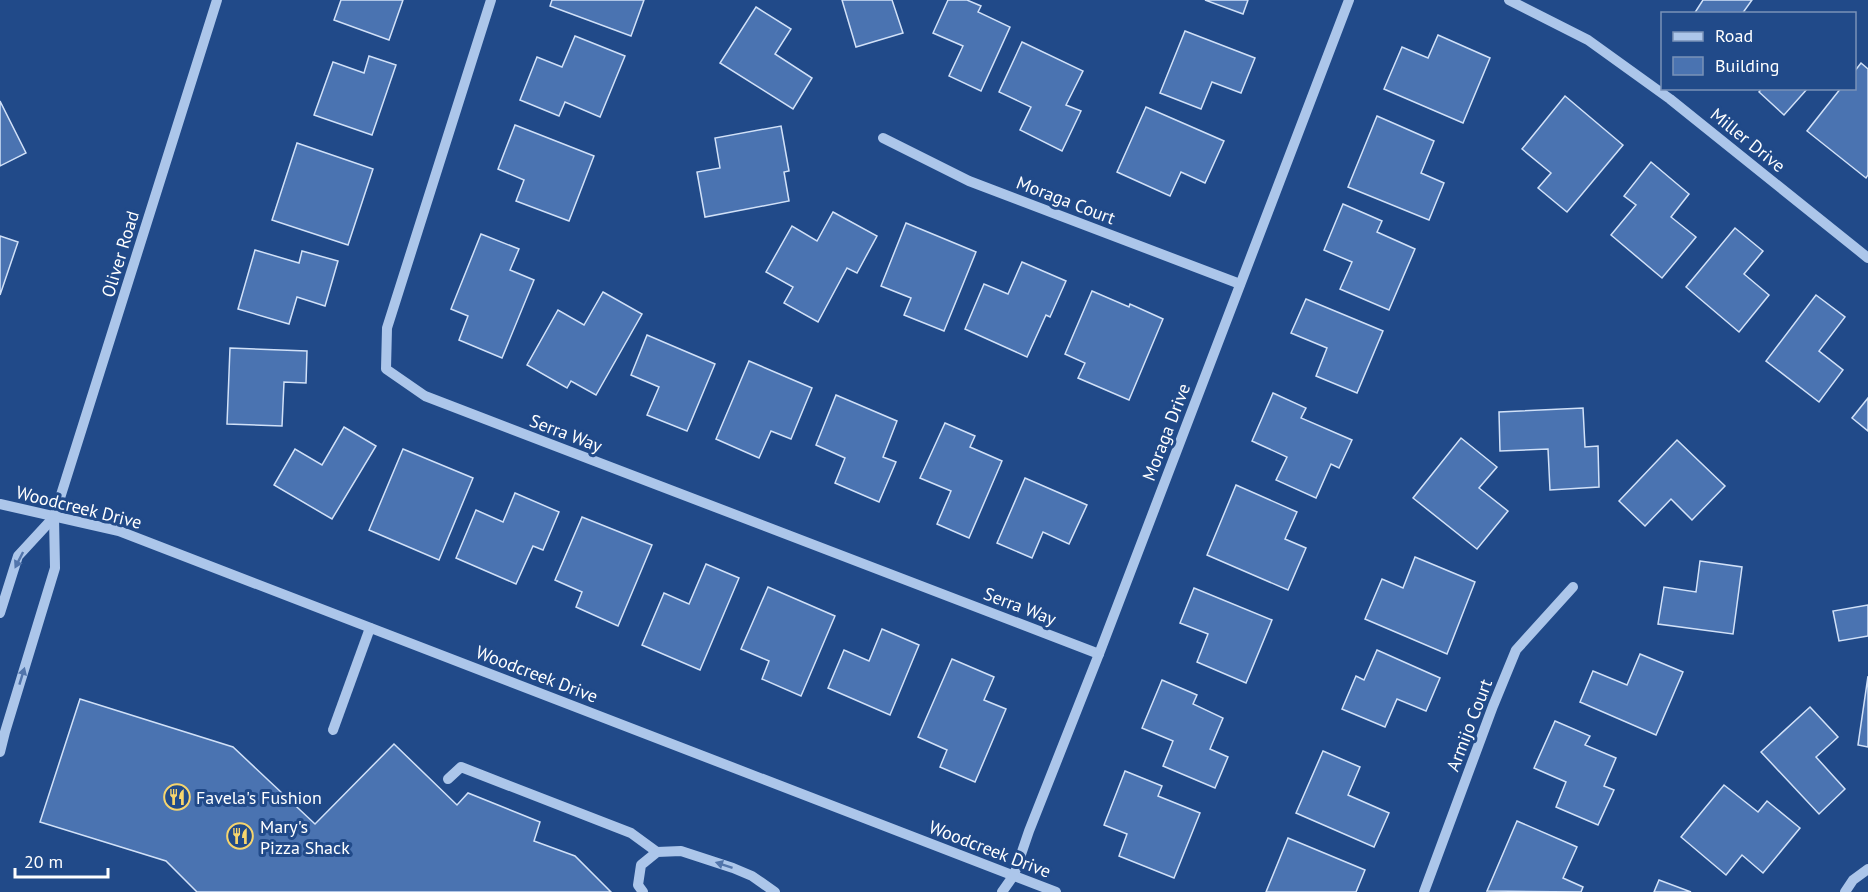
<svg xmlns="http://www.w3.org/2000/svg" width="1868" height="892" font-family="'PT Sans',sans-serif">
<rect width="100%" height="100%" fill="#214a89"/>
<g fill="#4a73b1" stroke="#d1e1f8" stroke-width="1.5">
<polygon points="341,0 403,0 389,40 334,20"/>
<polygon points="552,0 644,0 631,36 550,6"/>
<polygon points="842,0 892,0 903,33 856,47"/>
<polygon points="948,0 967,0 981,6 978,12 1010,27 981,91 949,76 963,46 933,33"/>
<polygon points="1205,0 1248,0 1243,14"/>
<polygon points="1703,0 1752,0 1742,14 1694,14"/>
<polygon points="756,7 791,29 775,54 812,78 793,109 720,63"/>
<polygon points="1185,31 1255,58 1241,93 1212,82 1201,109 1160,93"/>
<polygon points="1438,35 1490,58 1463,123 1384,89 1402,47 1428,58"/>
<polygon points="575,36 625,56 600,117 565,102 559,116 520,100 537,57 562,67"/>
<polygon points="1022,42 1083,71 1066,105 1081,111 1062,151 1020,130 1031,107 999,92"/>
<polygon points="369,56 396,65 372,135 314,115 333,62 364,73"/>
<polygon points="1861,63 1868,69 1868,175 1866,178 1807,131 1841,88 1854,88 1854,72"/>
<polygon points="1762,88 1808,88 1784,115 1759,92"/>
<polygon points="1565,96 1623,145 1567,212 1538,188 1551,173 1522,149"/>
<polygon points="0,101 26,153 0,166"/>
<polygon points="1146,107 1224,141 1205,183 1181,172 1170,196 1117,172"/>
<polygon points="1377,116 1434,141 1421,173 1444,183 1429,220 1348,187"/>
<polygon points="515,125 594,156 569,221 516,201 524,180 498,169"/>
<polygon points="781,126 789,171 784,172 789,201 705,217 697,172 720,168 715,138"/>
<polygon points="297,143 373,169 348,245 272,220"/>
<polygon points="1651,162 1689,194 1671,217 1696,237 1662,278 1611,235 1636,205 1624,196"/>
<polygon points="1343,204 1382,221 1377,232 1415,249 1389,310 1340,289 1352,262 1324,250"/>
<polygon points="833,212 877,236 857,273 847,268 818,322 784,303 793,287 766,272 792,226 817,241"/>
<polygon points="906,223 976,252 944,331 904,315 911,298 881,286"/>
<polygon points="1735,228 1763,251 1744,274 1769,295 1739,332 1686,287"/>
<polygon points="481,234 519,249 510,270 534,280 502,358 459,340 468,316 451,309"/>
<polygon points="0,236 18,242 0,295"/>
<polygon points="255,250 299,263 302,251 338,261 325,306 297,297 289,324 238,309"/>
<polygon points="1022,262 1066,281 1050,317 1046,315 1027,357 965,329 984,284 1008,294"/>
<polygon points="1092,291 1129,307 1130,304 1163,319 1129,400 1078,378 1085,363 1065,354"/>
<polygon points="603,292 642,314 596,395 571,381 567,388 527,365 558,310 584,325"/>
<polygon points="1816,295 1845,317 1819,351 1843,370 1819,402 1766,361"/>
<polygon points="1306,299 1383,331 1357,393 1316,376 1327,348 1291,333"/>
<polygon points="647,335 715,364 687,431 647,415 659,387 631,375"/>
<polygon points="230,348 307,351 306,383 284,382 282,426 227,424"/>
<polygon points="749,361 812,388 791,439 771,431 759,458 716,439"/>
<polygon points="1273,393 1306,408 1301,418 1352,440 1339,468 1331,464 1316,498 1276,480 1287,457 1252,441"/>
<polygon points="836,395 897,421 883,457 896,462 879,502 835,483 845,458 816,445"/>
<polygon points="1868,398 1868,431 1852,418"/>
<polygon points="1583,408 1585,447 1598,446 1599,487 1550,490 1548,449 1500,451 1499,412"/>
<polygon points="945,423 975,436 970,447 1002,461 969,538 937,524 951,491 920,478"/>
<polygon points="344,427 376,446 332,519 274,485 295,449 322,465"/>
<polygon points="1461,438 1497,467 1479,488 1508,511 1477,549 1413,498"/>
<polygon points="1677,440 1725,486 1692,520 1671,499 1645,526 1619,501"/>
<polygon points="403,449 473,478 439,560 369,530"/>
<polygon points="1025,478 1087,505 1069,544 1043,532 1032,558 997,543"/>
<polygon points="1236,485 1297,512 1285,539 1306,548 1288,590 1207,555"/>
<polygon points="515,493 559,512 543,550 533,546 516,584 456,558 476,510 503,522"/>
<polygon points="582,517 652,545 618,626 576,607 582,592 555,580"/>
<polygon points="1415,557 1475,582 1447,654 1365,619 1382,579 1403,588"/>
<polygon points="1700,561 1742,567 1733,634 1658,624 1664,587 1696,592"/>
<polygon points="706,564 739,578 700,670 642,645 664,593 689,604"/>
<polygon points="768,587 835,616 801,696 762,679 769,661 741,649"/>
<polygon points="1194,588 1272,620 1246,683 1197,662 1208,634 1180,623"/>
<polygon points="1868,605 1868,636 1839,641 1833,611"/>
<polygon points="882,629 919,645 890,715 828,688 844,650 869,661"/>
<polygon points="1377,650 1440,678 1426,711 1397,699 1385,727 1342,709 1356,676 1364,680"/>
<polygon points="1640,654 1683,672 1656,735 1580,702 1593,671 1627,685"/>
<polygon points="952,659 994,677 984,700 1006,709 975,782 940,767 947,750 918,737"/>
<polygon points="1868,676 1868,747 1858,745"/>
<polygon points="1162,680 1197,695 1193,704 1223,718 1210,749 1228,757 1215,788 1163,766 1173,741 1142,728"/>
<polygon points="80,699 233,747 315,824 394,744 457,805 468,793 540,822 534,841 575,856 611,892 197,892 166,861 40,822"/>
<polygon points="1810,707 1838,737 1816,757 1845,789 1819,814 1761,752"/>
<polygon points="1555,721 1590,736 1585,745 1616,758 1604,786 1614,790 1598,825 1556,807 1566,782 1534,768"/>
<polygon points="1323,751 1360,767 1348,795 1389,813 1374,847 1296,813"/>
<polygon points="1125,771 1162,786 1158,796 1200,813 1174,878 1119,856 1127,834 1104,825"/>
<polygon points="1724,785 1758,812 1767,801 1800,828 1763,873 1742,855 1726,875 1681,837"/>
<polygon points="1517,821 1577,847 1563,878 1583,887 1581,892 1487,891"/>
<polygon points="1288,838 1365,870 1356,892 1266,892"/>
<polygon points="1659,880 1691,892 1654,892"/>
</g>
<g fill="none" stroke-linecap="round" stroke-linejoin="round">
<g stroke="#acc6ea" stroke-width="10">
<polyline points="491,0 387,328 386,369 425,396 1099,654"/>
<polyline points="1509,0 1588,40 1670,99 1868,258"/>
<polyline points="883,138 969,181 1240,284"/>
<polyline points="0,504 119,531 1056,892"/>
<polyline points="0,613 18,556 54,517"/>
<polyline points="333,730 370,628"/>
<polyline points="0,752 5,732 55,568 54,517 217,0"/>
<polyline points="448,779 461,767 631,833 657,852"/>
<polyline points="643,892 638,885 641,865 657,852 681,851 733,868 752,876 775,892"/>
<polyline points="1002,892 1014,875 1029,831 1099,654 1349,0"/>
<polyline points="1424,892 1493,706 1516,650 1573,587"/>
<polyline points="1845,892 1853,880 1868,869"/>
</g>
</g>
<defs><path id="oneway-solid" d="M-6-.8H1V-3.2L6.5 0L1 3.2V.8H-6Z" transform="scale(1.5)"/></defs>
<g fill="#5275ab">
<use href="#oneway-solid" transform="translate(19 560) rotate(117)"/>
<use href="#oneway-solid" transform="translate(22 676) rotate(-73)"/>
<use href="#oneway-solid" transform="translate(724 865) rotate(-162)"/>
</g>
<defs>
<g id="restaurant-ring" transform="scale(1.35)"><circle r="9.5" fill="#214a89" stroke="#f7d56d" stroke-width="1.5"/><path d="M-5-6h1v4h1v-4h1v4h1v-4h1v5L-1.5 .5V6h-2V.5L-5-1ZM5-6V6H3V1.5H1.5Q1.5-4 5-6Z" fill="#f7d56d"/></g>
</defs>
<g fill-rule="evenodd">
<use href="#restaurant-ring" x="177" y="797"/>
<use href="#restaurant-ring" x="240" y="836"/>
</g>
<g text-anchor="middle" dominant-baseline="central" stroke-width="6" stroke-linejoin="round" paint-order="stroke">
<g font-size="18" fill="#fff" stroke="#214a89">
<text transform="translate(1748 140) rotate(39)">Miller Drive</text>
<text transform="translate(1066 200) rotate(21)">Moraga Court</text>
<text transform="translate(120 254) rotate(-73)">Oliver Road</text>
<text transform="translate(1166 432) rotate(-69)">Moraga Drive</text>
<text transform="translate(566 433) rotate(21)">Serra Way</text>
<text transform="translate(79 507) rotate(14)">Woodcreek Drive</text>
<text transform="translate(1020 606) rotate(21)">Serra Way</text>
<text transform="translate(537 674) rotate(21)">Woodcreek Drive</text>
<text transform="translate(1469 725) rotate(-69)">Armijo Court</text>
<text transform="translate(990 849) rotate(21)">Woodcreek Drive</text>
</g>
<g font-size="18" fill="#fff" stroke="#214a89" text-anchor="start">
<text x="196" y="797">Favela's Fushion</text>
<text x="260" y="826">Mary's<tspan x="260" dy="21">Pizza Shack</tspan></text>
</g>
</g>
<rect x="1661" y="12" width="195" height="78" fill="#214a89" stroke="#7a92b8" stroke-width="1.5"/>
<rect x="1673" y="32" width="30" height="9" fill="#acc6ea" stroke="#7a92b8" stroke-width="1.5"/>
<text x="1715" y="42" font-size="18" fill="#ffffff">Road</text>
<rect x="1673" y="57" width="30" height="18" fill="#4a73b1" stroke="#7a92b8" stroke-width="1.5"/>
<text x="1715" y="72" font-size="18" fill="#ffffff">Building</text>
<path d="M15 868v9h93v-9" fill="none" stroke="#ffffff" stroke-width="3"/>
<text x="24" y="868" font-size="18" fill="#ffffff" stroke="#214a89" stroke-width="4.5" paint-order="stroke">20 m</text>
</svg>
